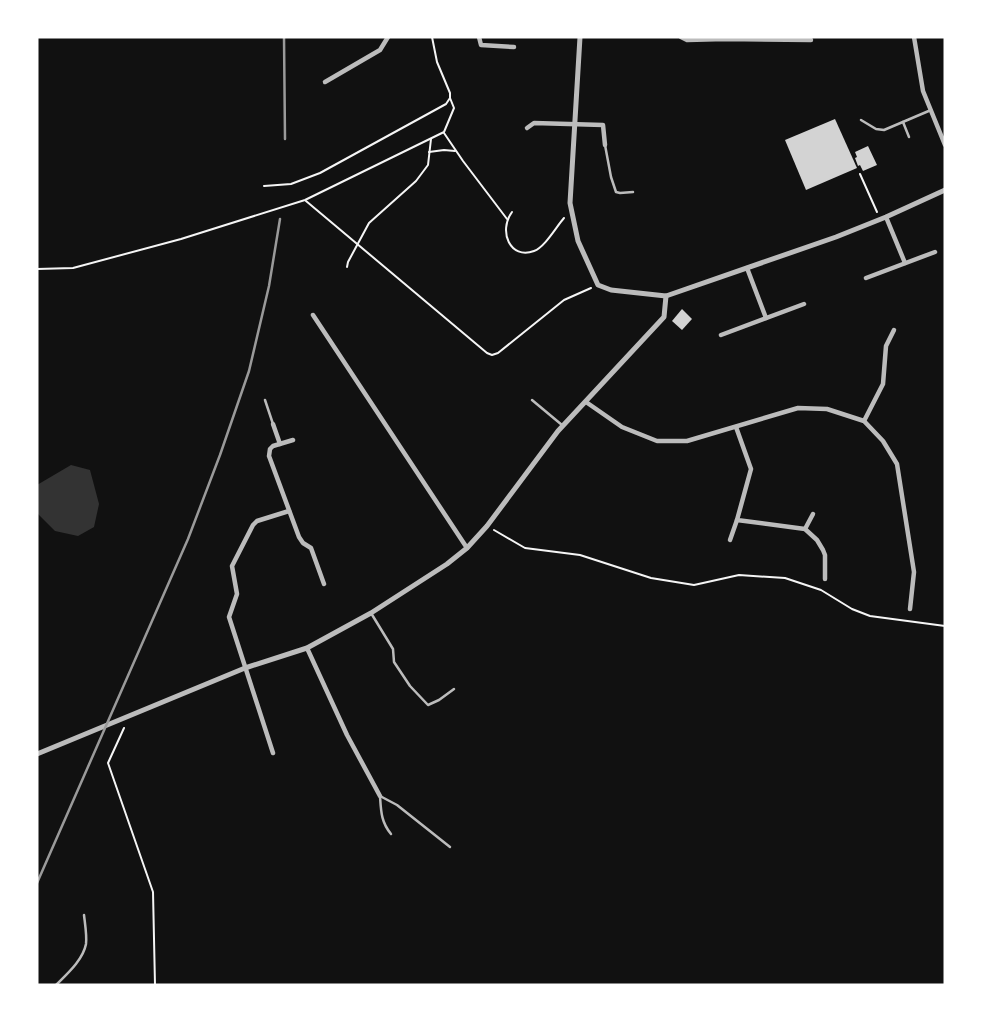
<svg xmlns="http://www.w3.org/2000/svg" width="982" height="1022" font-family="Cabin,sans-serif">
<rect width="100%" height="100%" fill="#111"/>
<polygon fill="#333" points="71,465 90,470 99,504 94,527 78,536 55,531 37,513 37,485"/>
<g fill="#d3d3d3">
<polygon points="835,119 857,168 806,190 785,140"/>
<polygon points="868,146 877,165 863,171 860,165 858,166 855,158 857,157 855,152"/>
<polygon points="682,309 692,319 682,330 672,321"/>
</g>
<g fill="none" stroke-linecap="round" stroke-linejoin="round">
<g stroke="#f5f5f5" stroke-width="2">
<polyline points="444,133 463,161 507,219"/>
<polyline points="429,152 444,150 455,151"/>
<polyline points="860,174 877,212"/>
<polyline points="264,186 291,184 320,173 446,104 450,98 450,93 437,62 432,37"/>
<polyline points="306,201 487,353 492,355 498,353 564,300 591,288"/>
<path d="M512,212C498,231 510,260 534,251C545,247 556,227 564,218"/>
<polyline points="347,267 348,262 369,223 416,181 428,165 431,139"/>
<polyline points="37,269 73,268 181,239 305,200 444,132 454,108 450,98"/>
<polyline points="494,530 525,548 580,555 651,578 694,585 739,575 785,578 821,590 852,609 870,616 945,626"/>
<polyline points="124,728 108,763 153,892 155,985"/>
</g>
<g stroke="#bcbcbc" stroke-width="2.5">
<polyline points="861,120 876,129 884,130 931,110"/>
<polyline points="903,122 909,137"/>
<polyline points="605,145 611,177 616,192 620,193 633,192"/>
<polyline points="265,400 273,424"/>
<polyline points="532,400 562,425"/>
<polyline points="371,613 393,649 394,662 410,686 428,705 439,700 454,689"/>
<polyline points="380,796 397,805 450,847"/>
<path d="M380,796C381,811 381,822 391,834"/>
<path d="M56,985C67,974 83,960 86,944C87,935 85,924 84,915"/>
</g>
<g stroke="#bcbcbc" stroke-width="4.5">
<polyline points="479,37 481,45 514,47"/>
<polyline points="681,37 687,40 725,39 811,40"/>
<polyline points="914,37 923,91 945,145"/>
<polyline points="325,82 380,50 388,37"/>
<polyline points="527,128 534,123 603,125 605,145"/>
<polyline points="886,217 905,263"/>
<polyline points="747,268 766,318"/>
<polyline points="866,278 935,252"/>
<polyline points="313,315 467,548"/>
<polyline points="721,335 804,304"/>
<polyline points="586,402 622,427 657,441 687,441 798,408 827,409 864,421 883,441 897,464 914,572 910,609"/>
<polyline points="864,421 883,384 886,346 894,330"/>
<polyline points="273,424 280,444"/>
<polyline points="736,427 751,469 737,520 805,529 817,540 823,550 825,555 825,579"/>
<polyline points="293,440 273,446 270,449 269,456 299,537 303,543 311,548 324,584"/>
<polyline points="805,529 813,514"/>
<polyline points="730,540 737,520"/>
<polyline points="307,648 347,735 380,796"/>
<polyline points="273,753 229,617 237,594 232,566 253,525 257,521 289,511"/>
</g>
<g stroke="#bcbcbc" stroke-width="5">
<polyline points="580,37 570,203 578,241 598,285 611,290 666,296 836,237 886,217 945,190"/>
<polyline points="37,754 245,668 307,648 371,613 447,564 467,548 487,526 558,431 664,317 666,296"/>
</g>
<g stroke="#9a9a9a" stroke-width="2.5">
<polyline points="284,37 285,139"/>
<polyline points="37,883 188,539 220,455 249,371 269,286 280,219"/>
</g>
</g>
<rect width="982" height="1022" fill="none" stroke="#ffffff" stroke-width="77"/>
</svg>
